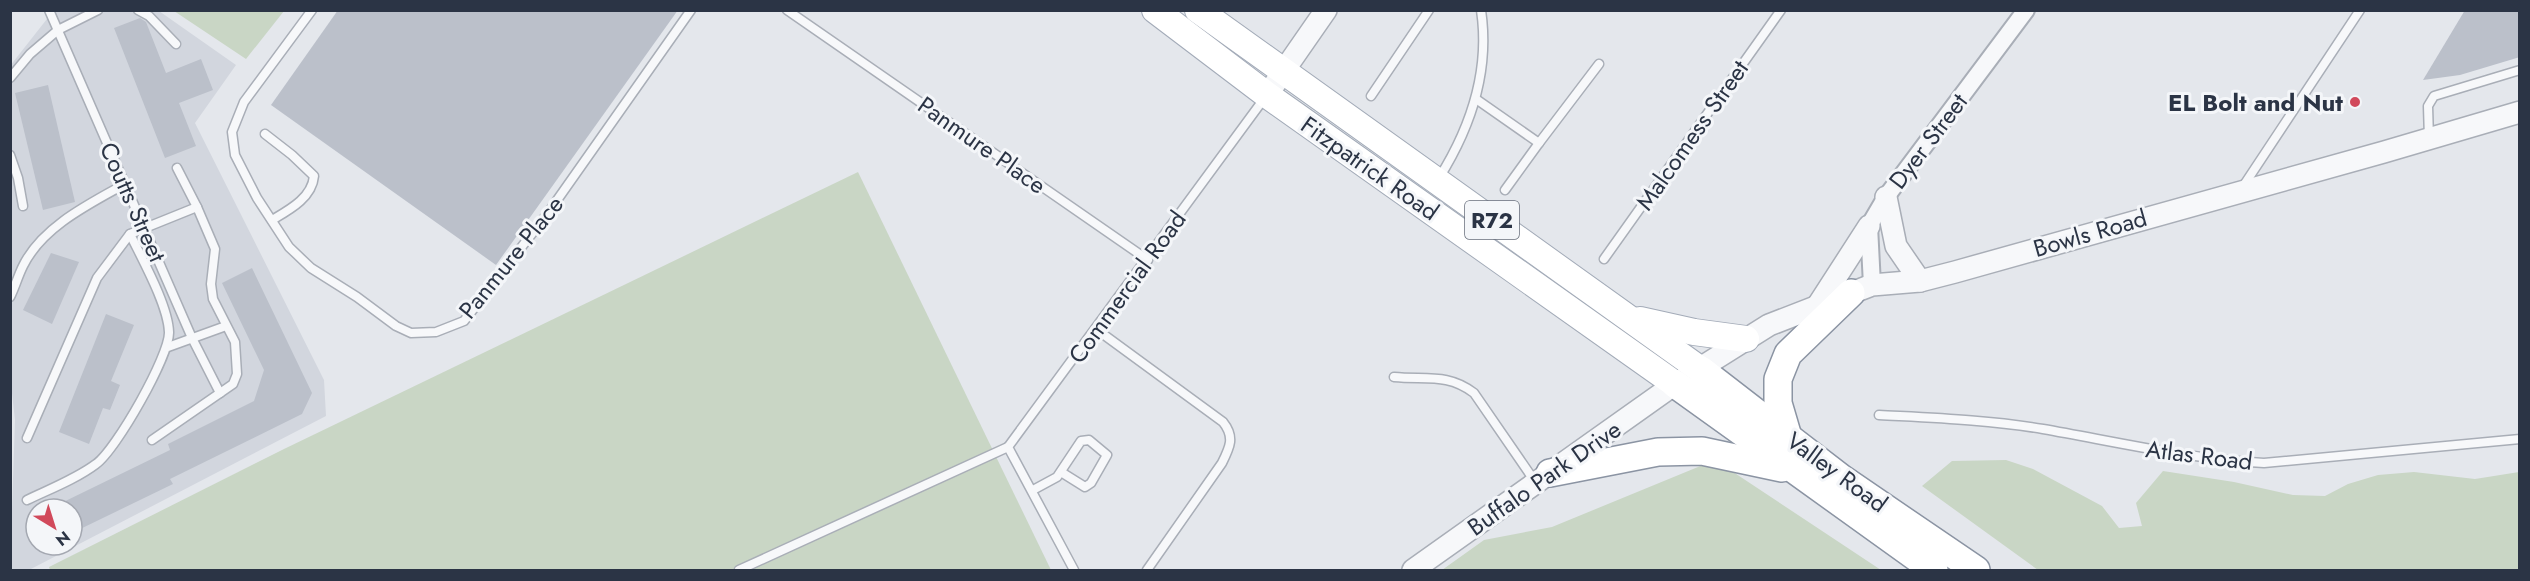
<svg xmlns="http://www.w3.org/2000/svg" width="2530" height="581" font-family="Jost,sans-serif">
<rect width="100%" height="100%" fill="#e4e7ec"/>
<path fill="#d2d6de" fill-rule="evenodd" d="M54,10L159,11L236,65L195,123L324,380L326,416L29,570H10L15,420L10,375V66ZM36,509H72V545H36Z"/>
<g fill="#c9d6c5">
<polygon points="174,11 284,11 246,59"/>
<polygon points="858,172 1051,570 50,570 49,567 284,449"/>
<polygon points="1715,460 1881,570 1442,570 1484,540 1552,527"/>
<polygon points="2006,460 2033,469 2102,506 2119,528 2142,526 2136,503 2163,471 2234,482 2293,495 2325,496 2348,484 2378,475 2414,472 2475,479 2519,472 2519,570 2038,570 1922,486 1952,461"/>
</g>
<g fill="#bbc0ca">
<polygon points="338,10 678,10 496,265 271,105"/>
<polygon points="2465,10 2520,10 2520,57 2460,75 2423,80"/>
<polygon points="140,18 146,22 166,73 201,59 213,90 179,103 196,146 165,158 114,28"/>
<polygon points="48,85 75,202 43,210 15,93"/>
<polygon points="51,253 79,262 52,324 23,310"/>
<polygon points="252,268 312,393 302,414 170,479 173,484 72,533 72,509 49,509 170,450 168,444 254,401 264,370 222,283"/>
<polygon points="106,314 134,325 111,381 120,385 110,410 103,408 89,444 59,432"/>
</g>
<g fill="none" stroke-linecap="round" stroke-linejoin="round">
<g stroke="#a9aeb7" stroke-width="11">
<g id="service">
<polyline points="49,10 192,338 220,393"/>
<polyline points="138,10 149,16 176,44"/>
<polyline points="312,10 244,102 232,132 235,155 257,198 289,247 311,268 357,297 396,326 411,333 436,332 464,321 548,213 691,10"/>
<polyline points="787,10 1148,260"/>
<polyline points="10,78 30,54 58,30 98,10"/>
<polyline points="1371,96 1429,10"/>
<polyline points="1476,99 1539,143 1599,64"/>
<path d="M265,134L292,155L314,176C312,198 289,210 272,220"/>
<polyline points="2429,139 2428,106 2434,96 2520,70"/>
<polyline points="10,155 18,178 23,206"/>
<path d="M1439,178C1471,127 1490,70 1481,10"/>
<polyline points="2242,188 2360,10"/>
<polyline points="1505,190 1539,143"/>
<polyline points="1604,259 1781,10"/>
<path d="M10,297C15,287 18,276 23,266C42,227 89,204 125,184"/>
<path d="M1096,329L1223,422C1235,437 1230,447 1222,463L1147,570"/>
<polyline points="168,347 226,326"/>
<path d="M1394,377C1426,380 1448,373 1474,393L1536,483"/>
<path d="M1879,415C1934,418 1989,420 2043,429C2117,442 2189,459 2264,463L2520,439"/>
<polyline points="27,438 97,278 130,234 197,207 177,168"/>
<polyline points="152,440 233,384 237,374 235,342 213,299 211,284 215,249 197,207"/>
<polyline points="1033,490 1057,477 1081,441 1089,440 1107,455 1091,483 1085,487 1061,472"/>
<path d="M27,500C50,489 76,479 96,464C116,450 170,355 169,332C168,305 142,259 130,234"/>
<polyline points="739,570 1008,447"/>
<polyline points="1074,570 1008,447 1266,96"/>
</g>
</g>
<g stroke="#a9aeb7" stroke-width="20">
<polyline id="minor" points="1872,285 1869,226 1886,197 2026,10"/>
</g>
<g stroke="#a9aeb7" stroke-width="24">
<g id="tertiary">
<polyline points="1267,95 1326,10"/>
<polyline points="1886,197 1896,246 1920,281"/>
<polyline points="1818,305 1869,226"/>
<polyline points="1413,570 1675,384 1769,325 1872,285 1920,281 1955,272 2384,152 2520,112"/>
</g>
</g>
<g stroke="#a3abb8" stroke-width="28">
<g id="primary">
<polyline points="1155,10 1267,95 1675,384"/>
<polyline points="1198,10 1701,370"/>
<polyline points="1640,320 1694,332 1746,339"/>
</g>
</g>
<g stroke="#8b94a3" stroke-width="30">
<g id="trunk">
<polyline points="1701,370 1841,478 1976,570"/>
<polyline points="1675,384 1934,570"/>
<polyline points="1788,437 1778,403 1778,379 1788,354 1851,293"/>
<polyline points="1550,473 1658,452 1702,451 1782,468"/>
</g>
</g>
<use href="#service" stroke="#f7f8fa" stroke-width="8"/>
<use href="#minor" stroke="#f7f8fa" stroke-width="16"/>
<use href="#tertiary" stroke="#f7f8fa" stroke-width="21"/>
<use href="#primary" stroke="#fff" stroke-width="26"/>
<use href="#trunk" stroke="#fff" stroke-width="27"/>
</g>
<circle fill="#d1495b" stroke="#f4f6f9" stroke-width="2" cx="2355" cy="102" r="6"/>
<g text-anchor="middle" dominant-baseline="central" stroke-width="6" stroke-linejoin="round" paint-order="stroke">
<rect fill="#f4f6f9" stroke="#676e7b" stroke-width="1.5" x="1465" y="201" width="54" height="38" rx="4.5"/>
<g font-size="22" font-weight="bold" fill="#2b3445">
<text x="1492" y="220">R72</text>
</g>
<g font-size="24" font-weight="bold" fill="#2b3445" stroke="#f4f6f9" text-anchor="end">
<text x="2343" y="102">EL Bolt and Nut</text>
</g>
<g font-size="24" fill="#2b3445" stroke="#f4f6f9">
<text transform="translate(1692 135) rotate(-55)">Malcomess Street</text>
<text transform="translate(1928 141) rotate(-53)">Dyer Street</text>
<text transform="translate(982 145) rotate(35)">Panmure Place</text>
<text transform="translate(1370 168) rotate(35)">Fitzpatrick Road</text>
<text transform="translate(133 202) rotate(66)">Coutts Street</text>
<text transform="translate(2090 233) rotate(-16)">Bowls Road</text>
<text transform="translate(511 257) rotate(-51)">Panmure Place</text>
<text transform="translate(1127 287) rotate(-54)">Commercial Road</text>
<text transform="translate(2199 455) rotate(7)">Atlas Road</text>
<text transform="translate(1837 472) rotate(36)">Valley Road</text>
<text transform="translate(1544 478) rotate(-35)">Buffalo Park Drive</text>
</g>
</g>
<rect width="2530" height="581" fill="none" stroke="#2b3445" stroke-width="24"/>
<g transform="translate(54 527) rotate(142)"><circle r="28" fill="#f4f6f9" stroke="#a4a8b1" stroke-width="1.5"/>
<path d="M0-4.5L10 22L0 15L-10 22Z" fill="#d1495b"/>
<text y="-9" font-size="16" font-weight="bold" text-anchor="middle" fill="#2b3445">N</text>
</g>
</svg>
